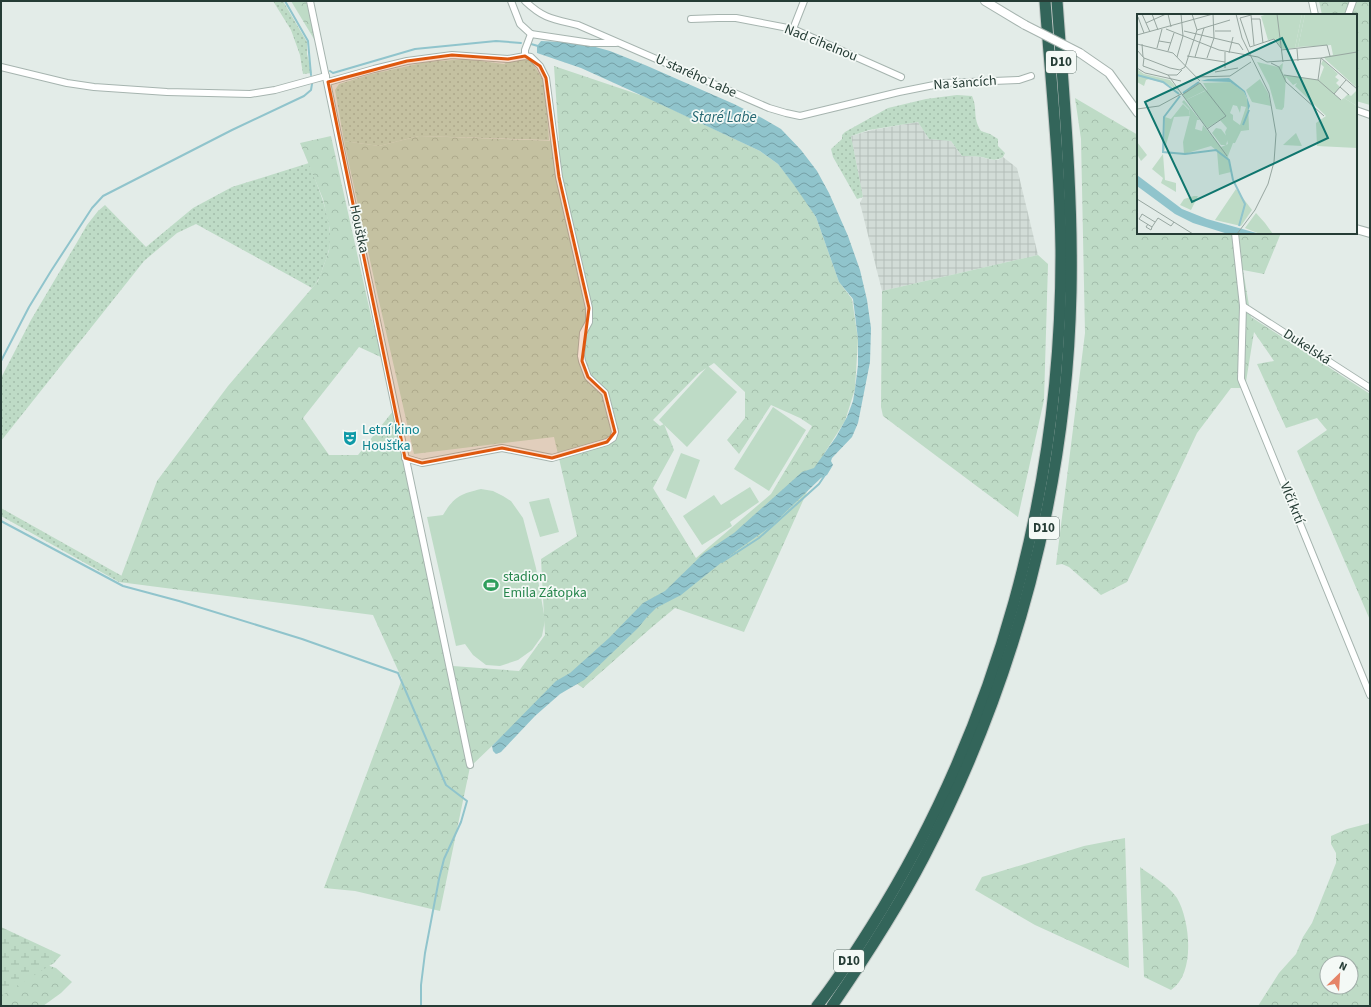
<svg xmlns="http://www.w3.org/2000/svg" width="1371" height="1007" font-family="'Source Sans 3',sans-serif">
<defs>
<pattern id="industrial-grid" width="8" height="8" patternUnits="userSpaceOnUse"><rect width="8" height="8" fill="#d2dcd7"/><path d="M0 4h8M4 0v8" fill="none" stroke="#b4beb9"/></pattern>
<pattern id="grass-dots" width="8" height="8" patternUnits="userSpaceOnUse"><rect width="8" height="8" fill="#bedbc6"/><path d="M2 2h.1M6 6h.1" fill="none" stroke="#a3bdab" stroke-width="1.8" stroke-linecap="round"/></pattern>
<pattern id="forest-crowns" width="20" height="18" patternUnits="userSpaceOnUse"><rect width="20" height="18" fill="#bedbc6"/><path d="M2 6a3 3 0 1 1 6 0M12 15a3 3 0 1 1 6 0" fill="none" stroke="#a3bdab"/></pattern>
<pattern id="wetland-marsh" width="20" height="14" patternUnits="userSpaceOnUse"><rect width="20" height="14" fill="#bedbc6"/><path d="M1 5h8M5 5V1M11 12h8M15 12V8" fill="none" stroke="#a3bdab"/></pattern>
<pattern id="water-waves" width="16" height="10" patternUnits="userSpaceOnUse"><rect width="16" height="10" fill="#90c4cc"/><path d="M0 5q4-4 8 0t8 0" fill="none" stroke="#75a0a6"/></pattern>
</defs>
<rect width="100%" height="100%" fill="#e3ece8"/>
<polygon fill="url(#industrial-grid)" points="918,122 929,139 951,141 962,156 981,157 992,160 998,160 1003,157 1017,168 1038,255 882,291 860,203 863,197 851,136 872,130"/>
<g fill="url(#grass-dots)">
<polygon points="273,1 283,1 307,42 307,54 312,73 303,74 300,55 291,30"/>
<polygon points="525,51 545,83 549,140 419,136 379,146 344,141 335,90 339,84 372,74 426,62 466,59 504,64"/>
<path d="M957,95L972,96C978,109 972,117 981,131L990,134L998,139V146L1005,153L1003,157C995,162 990,159 982,157C975,156 968,156 962,156L951,141L929,139L918,122L869,130L851,136L863,197L857,199L833,157L831,149L842,139V135L845,132L888,108L926,99Z"/>
<path d="M309,163C316,183 332,218 330,240C330,249 327,258 323,267C321,275 318,282 312,288L196,224L177,233L144,261L1,441V378L31,320L76,244L87,225L98,211L105,205L146,247L193,208L232,187Z"/>
<polygon points="1,508 122,576 119,582 1,516"/>
</g>
<g fill="url(#forest-crowns)" fill-rule="evenodd">
<polygon points="291,1 306,1 317,44"/>
<polygon points="1319,1 1370,1 1370,105 1356,101 1356,15 1322,15"/>
<path d="M554,66L646,97L760,151L778,164L797,188L816,217L839,282L852,299L858,339L855,389L845,421L824,454L744,632L675,608C644,633 614,661 583,688L565,676L470,767L440,911L355,891L324,888L402,679L373,615L119,582L157,481L228,386L318,281L329,251L330,230L323,199L300,143L331,136L371,316L383,358L359,347L303,418L329,455H358L393,411L453,666L519,671L545,635L541,559L577,536L554,437L414,454L378,297L344,141L379,146L419,136L559,141ZM714,363L745,392V418L727,440L739,454L771,405L800,418L812,426L771,494L696,558L653,488L674,450L664,424L660,426L653,420L699,373Z"/>
<polygon points="1075,98 1138,135 1138,233 1281,233 1264,274 1243,270 1251,317 1370,394 1370,620 1297,451 1327,430 1317,418 1286,428 1257,364 1274,361 1254,332 1245,388 1231,388 1197,433 1127,582 1101,595 1069,567 1062,564 1056,565 1085,333 1081,139"/>
<polygon points="1038,255 1048,264 1044,400 1018,517 883,416 881,407 882,291"/>
<path d="M1370,823V1006H1258L1279,973L1296,954L1303,937L1312,923L1336,863V853L1331,844V836L1347,829ZM1327,963H1351V987H1327Z"/>
<polygon points="1125,838 1129,968 1035,925 975,890 982,877 1084,846"/>
<path d="M1140,867C1152,876 1168,885 1177,898C1190,920 1196,974 1171,990L1144,977Z"/>
<polygon points="37,962 56,968 72,982 61,993 43,1006 1,1006 1,971"/>
</g>
<polygon fill="url(#wetland-marsh)" points="1,927 61,955 54,963 2,995 1,995"/>
<g fill="#bedbc6">
<polygon points="708,366 737,392 687,447 659,420"/>
<polygon points="773,407 806,430 769,491 734,469"/>
<polygon points="681,453 700,460 686,499 666,490"/>
<polygon points="750,487 759,502 730,522 732,526 702,545 683,516 714,495 721,505"/>
<path d="M481,489L493,491L503,496L511,501L523,518L536,568L545,620L542,636L532,650L518,660L500,666L486,665L473,655L465,644L456,646L427,517L443,515C454,497 460,494 481,489Z"/>
<polygon points="549,498 559,532 540,537 529,502"/>
</g>
<polygon fill="url(#water-waves)" points="541,41 581,43 610,51 645,65 734,104 762,118 781,129 801,150 817,171 829,193 848,236 860,270 867,300 871,328 870,362 858,423 852,437 832,458 831,461 833,465 827,475 821,478 770,527 732,554 681,595 656,608 647,617 638,628 584,680 560,694 535,716 501,752 496,754 493,751 492,746 556,681 570,673 609,638 643,603 665,591 704,553 734,533 802,472 814,468 836,437 847,417 853,401 855,389 858,365 858,339 853,299 839,282 816,217 794,185 778,164 760,151 645,97 581,68 537,53 537,46"/>
<g fill="none" stroke-linecap="round" stroke-linejoin="round">
<g stroke="#90c4cc" stroke-width="2">
<polyline points="285,1 308,41 311,75"/>
<polyline points="531,44 538,46"/>
<polyline points="330,71 333,73 415,49 496,41 521,43"/>
<polyline points="1,361 29,307 51,271 92,208 103,196 232,130 304,96 311,90 312,84"/>
<polyline points="1,521 123,586 179,601 302,639 398,673 446,785 467,801 461,822 444,859 439,879 425,953 421,985 421,1006"/>
<polyline points="722,562 759,538 819,484 825,475"/>
</g>
<g stroke="#a6b4af" stroke-width="8">
<g id="minor">
<polyline points="310,1 470,765"/>
<polyline points="511,1 520,24 531,34"/>
<path d="M525,1C544,19 553,19 578,25L769,108L786,113L800,116L899,92L944,83L1019,80L1031,76"/>
<polyline points="1312,1 1315,15"/>
<polyline points="1348,15 1353,1"/>
<polyline points="691,19 718,18 736,18 793,29 901,77"/>
<polyline points="793,29 804,1"/>
<polyline points="531,34 591,43 616,43"/>
<polyline points="525,56 525,50 531,34"/>
<polyline points="1,67 67,83 94,87 167,92 250,94 275,90 326,76"/>
<polyline points="328,82 374,69 407,61 452,55 508,59 525,56 531,57 540,66 546,78 559,177 589,308 589,322 583,333 581,356 582,361 588,377 605,393 615,432 613,438 607,442 552,458 502,448 422,463 405,458"/>
<polyline points="1356,110 1370,115"/>
<polyline points="1235,233 1243,306 1241,379 1370,695"/>
<polyline points="1243,306 1370,388"/>
</g>
</g>
<g stroke="#a6b4af" stroke-width="10">
<g id="tertiary">
<polyline points="985,1 1025,25"/>
<polyline points="1080,53 1109,73 1138,113"/>
<polyline points="1356,229 1370,233"/>
</g>
</g>
<g stroke="#c2c8c6" stroke-width="13">
<g id="motorway">
<path d="M817,1006C837,981 854,954 871,927C998,726 1062,487 1061,250C1060,167 1051,84 1045,1"/>
<path d="M832,1006C865,958 897,909 924,857C1015,682 1067,489 1071,292C1073,195 1064,98 1057,1"/>
</g>
</g>
<use href="#minor" stroke="#fff" stroke-width="6"/>
<use href="#tertiary" stroke="#fff" stroke-width="8"/>
<use href="#motorway" stroke="#33655a" stroke-width="11"/>
<g stroke="#a6b4af" stroke-width="10" stroke-linecap="butt">
<polyline id="tertiary-bridge" points="1025,25 1080,53"/>
</g>
<use href="#tertiary-bridge" stroke="#fff" stroke-width="8"/>
</g>
<path fill="#de580e" fill-opacity="0.2" stroke="#de580e" stroke-width="3" stroke-linejoin="round" d="M452,55L508,59L525,56L540,66L546,78L559,177L589,308L582,361L588,377L605,393L615,432L607,442L552,458L502,448L422,463L405,458L328,82L407,61Z"/>
<defs>
<g id="theatre-bare" transform="scale(1.2)"><path d="M-5-5.5Q0-4 5-5.5V0Q5 5 0 6Q-5 5-5 0ZM-3.3-2.5H-1v1.5H-3.3ZM1-2.5H3.3v1.5H1ZM-2.8 1Q0 5.5 2.8 1Z" fill="#0f9aa8" stroke="#f4f9f6" stroke-width="2.5" paint-order="stroke"/></g>
<g id="stadium-bare" transform="scale(1.2)"><path d="M0-5a6.5 5 0 1 0 0 10a6.5 5 0 1 0 0-10ZM-3.5-1.8h7v3.6h-7Z" fill="#2e9e5b" stroke="#f4f9f6" stroke-width="2.5" paint-order="stroke"/></g>
</defs>
<g fill-rule="evenodd">
<use href="#theatre-bare" x="350" y="438"/>
<use href="#stadium-bare" x="491" y="585"/>
</g>
<g text-anchor="middle" dominant-baseline="central" stroke-width="3.5" stroke-linejoin="round" paint-order="stroke">
<g fill="#f4f9f6" stroke="#63756f" stroke-width="1">
<rect x="1046" y="51" width="30" height="22" rx="3"/>
<rect x="1029" y="517" width="30" height="22" rx="3"/>
<rect x="834" y="950" width="30" height="22" rx="3"/>
</g>
<g font-size="13" font-weight="bold" fill="#253c35">
<text x="1061" y="62">D10</text>
<text x="1044" y="528">D10</text>
<text x="849" y="961">D10</text>
</g>
<g font-size="14" fill="#253c35" stroke="#f4f9f6">
<text transform="translate(821 43) rotate(22)">Nad cihelnou</text>
<text transform="translate(696 76) rotate(24)">U starého Labe</text>
<text transform="translate(965 83) rotate(-4)">Na šancích</text>
<text transform="translate(359 229) rotate(78)">Houštka</text>
<text transform="translate(1307 347) rotate(33)">Dukelská</text>
<text transform="translate(1292 503) rotate(68)">Vlčí krtí</text>
</g>
<g font-size="14" fill="#0d838f" stroke="#f4f9f6" text-anchor="start">
<text x="362" y="430">Letní kino<tspan x="362" dy="16">Houšťka</tspan></text>
</g>
<g font-size="14" fill="#27864d" stroke="#f4f9f6" text-anchor="start">
<text x="503" y="577">stadion<tspan x="503" dy="16">Emila Zátopka</tspan></text>
</g>
<g font-size="15" font-style="italic" fill="#246772" stroke="#f4f9f6">
<text x="724" y="117">Staré Labe</text>
</g>
</g>
<g transform="translate(1137 14)">
<rect width="220" height="220" fill="#e3ece8"/>
<path d="M165,0H168L161,33L158,34ZM0,61L26,68L41,78L43,81L27,69L12,65L9,66L7,72L0,68ZM63,69L69,76L49,86L46,80ZM220,76V92L207,84L211,80L214,82ZM46,90L52,96L53,102L37,103L27,138L47,140L27,139L28,103L34,105ZM26,140L28,166L39,169V178L24,169L26,164L15,155ZM99,175L115,196L104,212L78,206ZM119,199L128,209L136,220H123L108,214Z" fill="#bedbc6"/>
<path d="M131,0H165L158,34L145,35L138,25L131,26L124,2ZM168,0H220V74L188,45L187,43L196,41L194,31L161,33ZM186,46L201,60L198,63L202,66L199,69L203,73L197,80L204,86L207,84L220,92V134L180,132L179,109L189,102L158,72L160,69L156,71L149,63L147,93L145,96L139,95L132,71L120,48L141,53L146,49L145,57L147,61L182,66L187,53L184,50ZM0,55L7,60L33,66L42,77L25,67L0,61ZM123,65L131,79L134,92L115,88L109,76ZM93,68L107,78L111,87L112,116L104,117L98,129H96L91,142L94,158L82,161L80,137L74,132L47,140L46,128L53,101L52,95L45,88L47,86L63,106H60L58,115L65,117L66,111L84,133L91,130L88,118L90,114L83,106L70,114L49,86L70,76L66,69ZM96,91L100,92L103,99L104,92L109,93L103,111L96,106V101L93,99ZM159,119L165,132L146,131L147,130ZM0,128L10,141L4,147L0,140ZM57,182H61L54,196L43,191L47,185Z" fill="#bedbc6" fill-rule="evenodd"/>
<path d="M79,114L84,115L91,124L89,131H84L75,119Z" fill="#bedbc6"/>
<path d="M92,64L108,77L113,92L93,140L111,97L110,84L107,78L93,68L64,67L71,65ZM0,161L45,195L70,205L123,220H91L56,209L38,200L0,172Z" fill="#90c4cc"/>
<path fill="none" stroke="#90c4cc" stroke-width="2" d="M0,61L26,68L42,80M46,79L62,68M43,82L27,103L26,138L48,140L79,136L92,146L96,166L108,190L102,212M106,111L112,96"/>
<path fill="none" stroke="#97a6a0" stroke-width="1" d="M5,0L13,18M15,0L21,16M31,0L34,13M99,0L105,24L132,79L139,120L137,148L131,170L118,196L100,220M140,0L146,48M1,3L7,19M114,5H123L126,29M9,9L29,0M29,15L82,36L121,43L130,48L184,44L220,75M60,16L93,6M47,17L102,30L106,36M78,17H94M0,21L76,0M22,27L34,29M0,30L36,39L63,67M5,30L6,43M117,31L114,1L103,4L113,33L137,25L144,34M20,34L25,15M160,35L161,47M0,36L7,44L33,54L43,56L48,53M144,36L190,31L193,42M31,37L37,19M88,38V54M92,39L96,23M50,42L88,48M40,43L46,22L44,0M58,43L67,14M7,44L6,52L31,61L90,142M70,44L77,24L76,0M134,49L142,53L149,68L187,102M48,53L60,16L55,0M0,54L8,59L44,67M78,58L101,54M31,61H40L45,56M147,61L181,66L204,86M59,63L93,62L114,48M181,66L184,44L220,38M63,69L89,102L70,115M203,73L212,81M197,80L209,66M45,81L63,69M0,95L22,92L44,80M0,185L56,220M11,210L9,213L14,216L15,213M15,213L2,205L4,202L5,200L18,208M15,213L21,204L34,212L37,208"/>
<path fill="#0f766e" fill-opacity="0.15" stroke="#0f766e" stroke-width="2" d="M145,24L191,124L55,188L8,88Z"/>
<rect width="220" height="220" fill="none" stroke="#253c35" stroke-width="2"/>
</g>
<rect width="1371" height="1007" fill="none" stroke="#253c35" stroke-width="4"/>
<g transform="translate(1339 975) rotate(25)"><circle r="19" fill="#f4f9f6" stroke="#a1ada9"/>
<path d="M0-3L7 15L0 10L-7 15Z" fill="#e58468"/>
<text y="-6" font-size="11" font-weight="bold" text-anchor="middle" fill="#253c35">N</text>
</g>
</svg>
